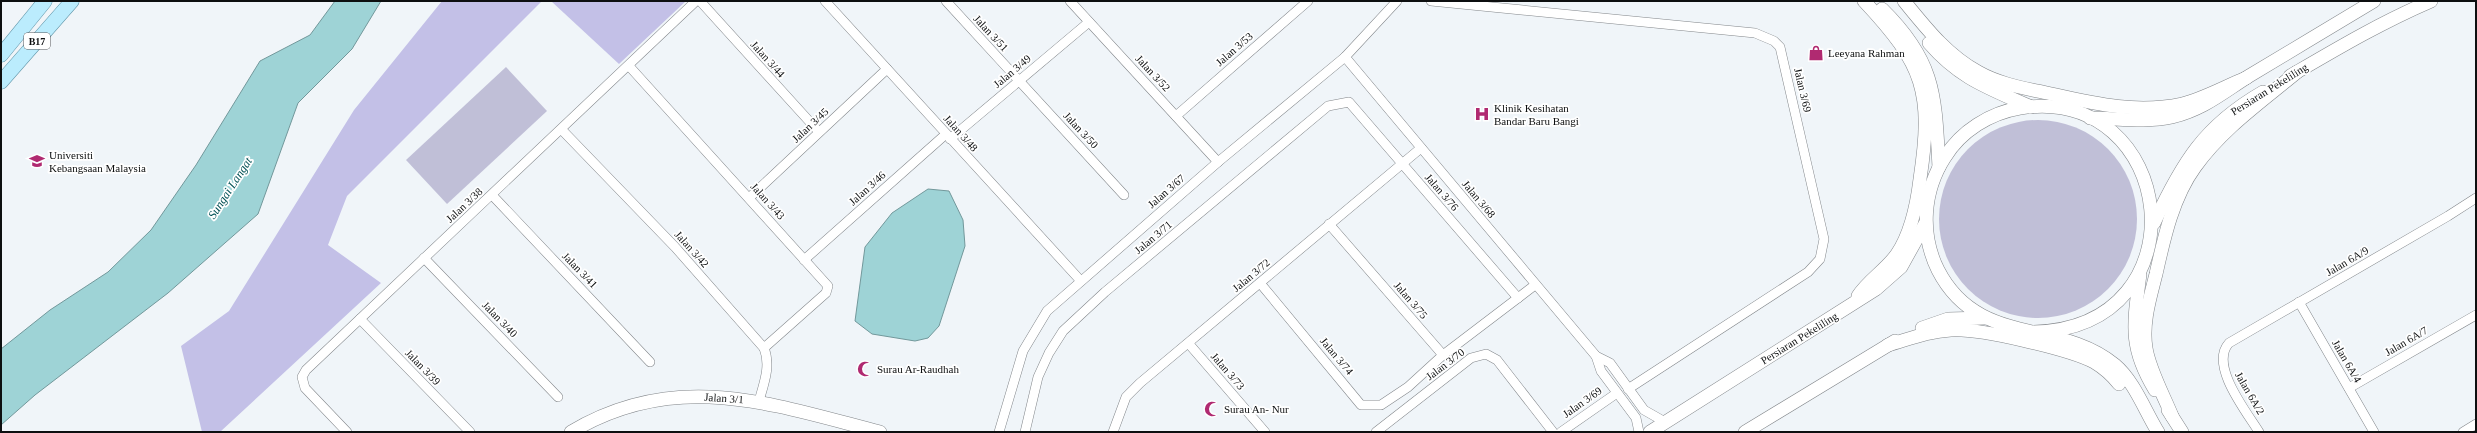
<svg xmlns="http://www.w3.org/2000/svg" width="2477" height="433" font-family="'Times New Roman',serif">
<rect width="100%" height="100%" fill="#f0f5f9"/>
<g fill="#c0bfd7">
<polygon points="506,67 547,111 447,204 406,160"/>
<circle cx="2038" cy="219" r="99"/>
</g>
<g fill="#c3c0e7">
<polygon points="442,1 542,1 347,196 328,245 381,283 220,432 202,432 181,346 229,311 354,110"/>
<polygon points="551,1 686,1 619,64"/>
</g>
<g fill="#9ed3d6" stroke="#72989b">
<polygon points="335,1 381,1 352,49 298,103 258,214 168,293 35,395 1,425 1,349 50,310 108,272 151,230 196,165 260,61 310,35"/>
<polygon points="928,189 949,191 963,220 965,246 939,326 928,338 915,341 872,334 855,321 865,247 892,213"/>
</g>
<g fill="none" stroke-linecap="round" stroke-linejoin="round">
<g stroke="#82868a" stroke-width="10">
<g id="street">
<polyline points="700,1 819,132"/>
<polyline points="825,1 1080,280"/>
<polyline points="946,1 1124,195"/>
<polyline points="1070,1 1218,162"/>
<polyline points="1431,1 1755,33 1774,41 1780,47 1824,239 1820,259 1808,272 1628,389"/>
<polyline points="1345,57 1596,356 1601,371 1636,418 1639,432"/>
<polyline points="629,66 828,286 826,293 764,348"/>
<polyline points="1176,116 1308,1"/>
<path d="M562,130L675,247L764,348C771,366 764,383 759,401"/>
<polyline points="950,139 1089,22"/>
<polyline points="492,195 650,362"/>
<polyline points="749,198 887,69"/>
<polyline points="1329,224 1443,355"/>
<polyline points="424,258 558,397"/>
<polyline points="804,260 946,134"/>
<polyline points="1260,283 1361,405 1381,405 1408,387 1443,355 1535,285"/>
<polyline points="2299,302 2374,432"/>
<polyline points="360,319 470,432"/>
<polyline points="1189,344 1265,432"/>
<polyline points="1596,356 1610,363 1644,410 1665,422"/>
<polyline points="2349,388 2476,315"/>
<polyline points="347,432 305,388 302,377 306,370 696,1"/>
<polyline points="999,432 1023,351 1047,311 1218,162 1345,57 1397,1"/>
<polyline points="1025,432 1038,377 1049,353 1063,331 1105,292 1328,106 1349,102 1518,298"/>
<polyline points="1113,432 1126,397 1140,383 1421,148"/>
<polyline points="1376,432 1471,358 1486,354 1497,360 1553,432"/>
<polyline points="1561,432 1617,393"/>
<path d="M2259,432C2246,411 2209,365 2229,343L2448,216L2476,198"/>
<polyline points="2463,432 2476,424"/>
</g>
</g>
<g stroke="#82868a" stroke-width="14">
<g id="secondary">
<path d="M1904,1C1926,28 1947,55 1978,72C1999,84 2023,88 2047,93C2092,103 2135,114 2182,104C2203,99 2226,86 2246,78"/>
<path d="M1882,9C1936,62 1935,96 1939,167"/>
<path d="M1929,43C1960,79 1989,88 2031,107"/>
<path d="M2290,76C2338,48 2380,23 2431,1"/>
<path d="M2090,118C2116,118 2146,123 2172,117C2204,109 2222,93 2249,76C2291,51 2332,26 2374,1"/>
<path d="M2154,223C2182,163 2204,126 2263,92"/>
<path d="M2140,274C2134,323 2128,346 2155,390"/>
<path d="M1858,296C1868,280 1886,270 1897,254C1911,233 1917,204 1920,179C1933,92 1924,65 1864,1"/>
<polyline points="1922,328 1948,319 1985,318"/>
<path d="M2034,332C2207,327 2177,84 2020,108C1990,113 1961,131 1945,157C1923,191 1920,234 1938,270C1978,348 2058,318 2115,365C2134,381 2145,411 2158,432"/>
<path d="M1888,345C1909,339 1929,331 1951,330C1979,328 2069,349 2094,362C2104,368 2112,375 2119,384"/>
<polyline points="2168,410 2182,432"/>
<path d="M2172,416C2164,396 2149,369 2146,348C2142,323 2150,298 2156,274C2164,238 2173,197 2195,167C2222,129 2261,102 2297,72"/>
<path d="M571,432C676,369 771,404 880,432"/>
<polyline points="1650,432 1876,289 1901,267 1925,224"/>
<polyline points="1745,432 1895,341"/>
</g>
</g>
<g stroke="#6196a9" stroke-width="15">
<g id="primary">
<polyline points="1,55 45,1"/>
<polyline points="1,82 72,1"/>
</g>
</g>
<use href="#street" stroke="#fff" stroke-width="9"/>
<use href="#secondary" stroke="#fff" stroke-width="13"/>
<use href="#primary" stroke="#bbecfd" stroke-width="14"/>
</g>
<defs>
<g id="shop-bare" transform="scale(1.2)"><path d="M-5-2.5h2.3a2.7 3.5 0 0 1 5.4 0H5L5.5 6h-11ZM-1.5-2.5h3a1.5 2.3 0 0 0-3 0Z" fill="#b02a71" stroke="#fff" stroke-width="2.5" paint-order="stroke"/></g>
<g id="hospital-bare" transform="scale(1.2)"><path d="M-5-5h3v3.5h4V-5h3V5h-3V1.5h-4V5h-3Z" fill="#b02a71" stroke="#fff" stroke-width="2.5" paint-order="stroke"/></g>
<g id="university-bare" transform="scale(1.2)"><path d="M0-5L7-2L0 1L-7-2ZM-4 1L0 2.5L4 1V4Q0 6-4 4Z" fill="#b02a71" stroke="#fff" stroke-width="2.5" paint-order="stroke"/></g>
<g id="mosque-bare" transform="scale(1.2)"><path d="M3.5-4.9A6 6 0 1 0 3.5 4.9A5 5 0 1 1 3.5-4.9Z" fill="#b02a71" stroke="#fff" stroke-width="2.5" paint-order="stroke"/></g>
</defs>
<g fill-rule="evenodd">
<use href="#shop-bare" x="1816" y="53"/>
<use href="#hospital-bare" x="1482" y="114"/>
<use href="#university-bare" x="37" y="161"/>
<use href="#mosque-bare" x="865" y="369"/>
<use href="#mosque-bare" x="1212" y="409"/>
</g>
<g text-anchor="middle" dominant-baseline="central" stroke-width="3.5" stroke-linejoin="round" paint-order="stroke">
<rect fill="#fff" stroke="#565758" stroke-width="1" x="24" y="33" width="26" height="16" rx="3"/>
<g font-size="10" font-weight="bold" fill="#0d0f10">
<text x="37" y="41">B17</text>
</g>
<g font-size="11" fill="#0d0f10" stroke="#fff">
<text transform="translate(991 33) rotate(47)">Jalan 3/51</text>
<text transform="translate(1234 49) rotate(-41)">Jalan 3/53</text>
<text transform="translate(768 59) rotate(48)">Jalan 3/44</text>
<text transform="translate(1012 71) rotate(-40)">Jalan 3/49</text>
<text transform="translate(1153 73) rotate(47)">Jalan 3/52</text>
<text transform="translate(2269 89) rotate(-32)">Persiaran Pekeliling</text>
<text transform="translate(1803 90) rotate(77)">Jalan 3/69</text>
<text transform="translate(810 125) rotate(-43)">Jalan 3/45</text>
<text transform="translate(1081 130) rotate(47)">Jalan 3/50</text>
<text transform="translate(961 133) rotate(48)">Jalan 3/48</text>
<text transform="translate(867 188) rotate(-42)">Jalan 3/46</text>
<text transform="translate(1166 191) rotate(-41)">Jalan 3/67</text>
<text transform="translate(1442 192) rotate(49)">Jalan 3/76</text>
<text transform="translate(1479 199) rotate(50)">Jalan 3/68</text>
<text transform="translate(768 201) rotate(48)">Jalan 3/43</text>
<text transform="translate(464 205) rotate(-43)">Jalan 3/38</text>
<text transform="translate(1153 237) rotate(-40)">Jalan 3/71</text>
<text transform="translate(692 249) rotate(48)">Jalan 3/42</text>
<text transform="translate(2347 261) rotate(-30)">Jalan 6A/9</text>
<text transform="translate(580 270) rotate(46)">Jalan 3/41</text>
<text transform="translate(1251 275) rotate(-40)">Jalan 3/72</text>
<text transform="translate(1411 300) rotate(49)">Jalan 3/75</text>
<text transform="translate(500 319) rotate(46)">Jalan 3/40</text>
<text transform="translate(1799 338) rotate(-32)">Persiaran Pekeliling</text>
<text transform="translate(2406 341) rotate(-30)">Jalan 6A/7</text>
<text transform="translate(1337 356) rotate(50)">Jalan 3/74</text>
<text transform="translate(2347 361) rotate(60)">Jalan 6A/4</text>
<text transform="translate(1445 364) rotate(-37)">Jalan 3/70</text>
<text transform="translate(423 367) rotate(46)">Jalan 3/39</text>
<text transform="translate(1228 371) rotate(49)">Jalan 3/73</text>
<text transform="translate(2250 393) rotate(60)">Jalan 6A/2</text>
<text transform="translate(724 398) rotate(4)">Jalan 3/1</text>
<text transform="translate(1582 402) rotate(-35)">Jalan 3/69</text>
</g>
<g font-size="11" fill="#0d0f10" stroke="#fff" text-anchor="start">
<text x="1828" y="53">Leeyana Rahman</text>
<text x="1494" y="108">Klinik Kesihatan<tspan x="1494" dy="13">Bandar Baru Bangi</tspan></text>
<text x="49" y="155">Universiti<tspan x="49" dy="13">Kebangsaan Malaysia</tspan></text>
<text x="877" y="369">Surau Ar-Raudhah</text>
<text x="1224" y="409">Surau An- Nur</text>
</g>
<g font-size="12" font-style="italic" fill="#005054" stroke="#fff">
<text transform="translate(230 188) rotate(-57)">Sungai Langat</text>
</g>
</g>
<rect width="2477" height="433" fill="none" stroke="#0d0f10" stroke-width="4"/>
</svg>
